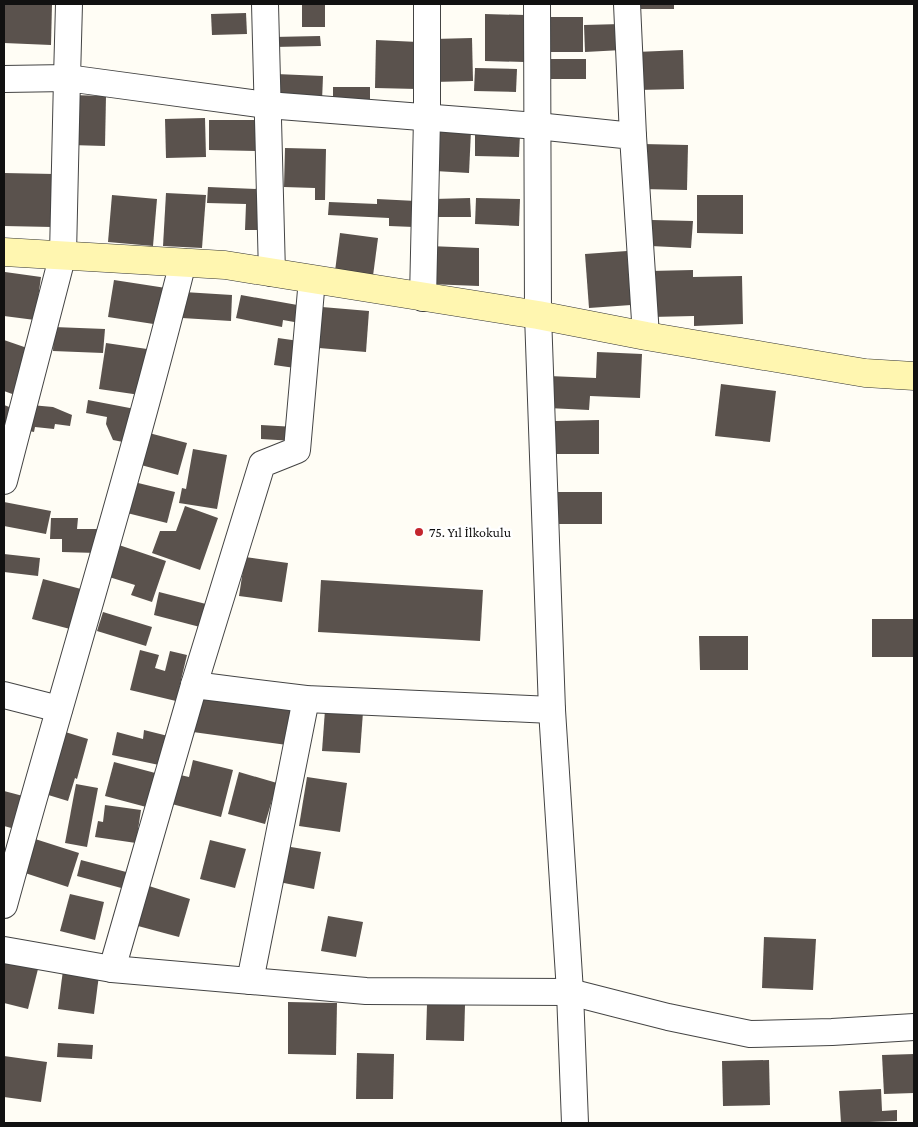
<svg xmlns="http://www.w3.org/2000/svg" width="918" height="1127" font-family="'Crimson Pro',serif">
<rect width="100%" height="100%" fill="#fffdf5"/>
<g fill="#5a524d">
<polygon points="5,4 52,4 51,45 4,43"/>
<rect x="302" y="4" width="23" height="23"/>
<rect x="634" y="4" width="40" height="5"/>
<polygon points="246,13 247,34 212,35 211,14"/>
<polygon points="485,14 525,15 525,62 485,61"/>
<rect x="547" y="17" width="36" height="35"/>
<polygon points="621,24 622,50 585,52 584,25"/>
<polygon points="320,36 321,46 274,47 273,37"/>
<polygon points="472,38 473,81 434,82 434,39"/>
<polygon points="376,40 418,42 417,89 375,88"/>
<polygon points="683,50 684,89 637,90 636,52"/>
<rect x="541" y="59" width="45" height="20"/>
<polygon points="475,68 517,69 516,92 474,91"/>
<polygon points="276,74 323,76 322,101 275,99"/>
<rect x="333" y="87" width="37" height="22"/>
<polygon points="71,95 106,96 105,146 70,145"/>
<polygon points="205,118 206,157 166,158 165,119"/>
<polygon points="209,120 257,120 256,151 209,150"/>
<polygon points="436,129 471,131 469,173 435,171"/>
<polygon points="475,133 520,134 519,157 475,156"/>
<polygon points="643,144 688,145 687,190 642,189"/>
<polygon points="285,148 326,149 325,200 315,200 315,188 284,187"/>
<polygon points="4,173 54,174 52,227 4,226"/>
<polygon points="208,187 258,189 257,230 245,230 246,204 207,203"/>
<polygon points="166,193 206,195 202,248 163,246"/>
<polygon points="112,195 157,199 153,246 108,242"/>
<polygon points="697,195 743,195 743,234 697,233"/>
<polygon points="470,198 471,217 434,217 434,199"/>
<polygon points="476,198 520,199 519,226 475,224"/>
<polygon points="377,199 416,201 414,227 389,226 389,218 328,215 329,202 377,204"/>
<polygon points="652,220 693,221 691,248 651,246"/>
<polygon points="340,233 378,238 373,276 335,271"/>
<polygon points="429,246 479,248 479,286 428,284"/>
<polygon points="627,251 631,305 589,308 585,254"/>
<polygon points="693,270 693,277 742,276 743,324 694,326 694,316 651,317 650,271"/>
<polygon points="5,272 41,277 35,320 4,316"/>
<polygon points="114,280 166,288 160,325 108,317"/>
<polygon points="184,292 232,295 231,321 182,318"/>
<polygon points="241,295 303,306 300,323 283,320 282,327 236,318"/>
<polygon points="322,307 369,311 366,352 319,348"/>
<polygon points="54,327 105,329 103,353 53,351"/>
<polygon points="278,338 299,341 295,368 274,365"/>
<polygon points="4,340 30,349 15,395 4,391"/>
<polygon points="106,343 147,349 140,395 99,389"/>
<polygon points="597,352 642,354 640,398 590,396 589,410 548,408 549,376 596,378"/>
<polygon points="721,384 776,391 770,442 715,436"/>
<polygon points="88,400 135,409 128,443 113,440 106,424 107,417 86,413"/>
<polygon points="4,405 12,408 4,436"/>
<polygon points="31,405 53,407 72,415 70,426 55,424 54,429 35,427 34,432 29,431"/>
<polygon points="599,420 599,454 555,454 555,421"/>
<polygon points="261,425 295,427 294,441 261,439"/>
<polygon points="149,433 187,443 178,475 141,465"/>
<polygon points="193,449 227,455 217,509 179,503 182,488 186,489"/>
<polygon points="134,482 175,492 167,523 127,513"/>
<rect x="557" y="492" width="45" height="32"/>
<polygon points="4,502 51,511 46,534 4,526"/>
<polygon points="185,506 218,518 200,570 152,553 160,531 176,531"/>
<polygon points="51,518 78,518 77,529 97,529 97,553 62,552 62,539 50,539"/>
<polygon points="119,545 166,561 152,602 131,595 135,585 109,577"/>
<polygon points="4,554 40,558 38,576 4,572"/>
<polygon points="245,557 288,563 282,602 239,596"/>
<polygon points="43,579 81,589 70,629 32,619"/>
<polygon points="321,580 483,590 480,641 318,632"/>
<polygon points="159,592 206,604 200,627 154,615"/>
<polygon points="103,612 152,627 146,646 97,631"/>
<rect x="872" y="619" width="42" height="38"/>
<polygon points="699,636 748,636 748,670 700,670"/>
<polygon points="140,650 159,655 155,668 165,671 170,651 187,655 176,701 130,690"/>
<polygon points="198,695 292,708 287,745 193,732"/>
<polygon points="325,710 363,712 360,753 322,751"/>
<polygon points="144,730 168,736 159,765 112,755 117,732 143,739"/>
<polygon points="62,731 88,739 77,779 75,778 68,801 45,794"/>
<polygon points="193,760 233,770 221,817 168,803 176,774 189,777"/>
<polygon points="114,762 159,774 150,808 105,796"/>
<polygon points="239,772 277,783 265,824 228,814"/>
<polygon points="307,777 347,783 340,832 299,826"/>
<polygon points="76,784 98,788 87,847 65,843"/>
<polygon points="4,791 23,796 15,829 4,826"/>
<polygon points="105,805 141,810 136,843 95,837 98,821 103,822"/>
<polygon points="32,838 79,853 68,887 22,872"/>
<polygon points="210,840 246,849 235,888 200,879"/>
<polygon points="285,846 321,852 314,889 279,882"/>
<polygon points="81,860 130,873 125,889 77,876"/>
<polygon points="149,886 190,899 179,937 138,926"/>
<polygon points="70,894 104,902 95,940 60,931"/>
<polygon points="328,916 363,922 356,957 321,951"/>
<polygon points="764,937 816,939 813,990 762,988"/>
<polygon points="4,961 38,969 28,1009 4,1003"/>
<polygon points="63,970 99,975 94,1014 58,1009"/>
<polygon points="288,1002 337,1003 336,1055 288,1054"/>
<polygon points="427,1004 465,1005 464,1041 426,1040"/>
<polygon points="58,1043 93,1045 92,1059 57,1057"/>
<polygon points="357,1053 394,1054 393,1099 356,1099"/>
<polygon points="914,1054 914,1093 884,1094 882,1055"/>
<polygon points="4,1056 47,1062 41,1102 4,1097"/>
<polygon points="769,1060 770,1105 723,1106 722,1061"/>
<polygon points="881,1089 882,1111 897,1110 897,1121 841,1123 839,1091"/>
</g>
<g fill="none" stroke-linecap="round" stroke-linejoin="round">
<g stroke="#444" stroke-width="28">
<g id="street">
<polyline points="265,4 272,273"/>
<polyline points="537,4 538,315 552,710 570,992 575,1123"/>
<polyline points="627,4 633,136"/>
<polyline points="4,79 67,78 69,4"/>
<polyline points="312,279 297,450 262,464 194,685 306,699 552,710"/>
<polyline points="423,298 427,118 427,4"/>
<polyline points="4,481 63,254 67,78 267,105 537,126 633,136 646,336"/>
<polyline points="4,695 59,709"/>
<path d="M4,905C63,690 129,478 183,262"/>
<polyline points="4,950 112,969 366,991 570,992 668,1017 750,1034 832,1032 914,1027"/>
<polyline points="112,969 194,685"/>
<polyline points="250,981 306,699"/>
</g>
</g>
<g stroke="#333" stroke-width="29">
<polyline id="secondary" points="4,252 225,265 538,315 646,336 865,373 914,376"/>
</g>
<use href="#street" stroke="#fff" stroke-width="26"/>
<use href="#secondary" stroke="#fff6b0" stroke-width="28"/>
</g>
<circle fill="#c4262e" stroke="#fff" stroke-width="2" cx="419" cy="532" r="5"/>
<g text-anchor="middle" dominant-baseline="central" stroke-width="5" stroke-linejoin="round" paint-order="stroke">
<g font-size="14" fill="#111" stroke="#fff" text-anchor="start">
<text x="429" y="532">75. Yıl İlkokulu</text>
</g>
</g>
<rect width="918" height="1127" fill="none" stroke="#111111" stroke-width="10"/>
</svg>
